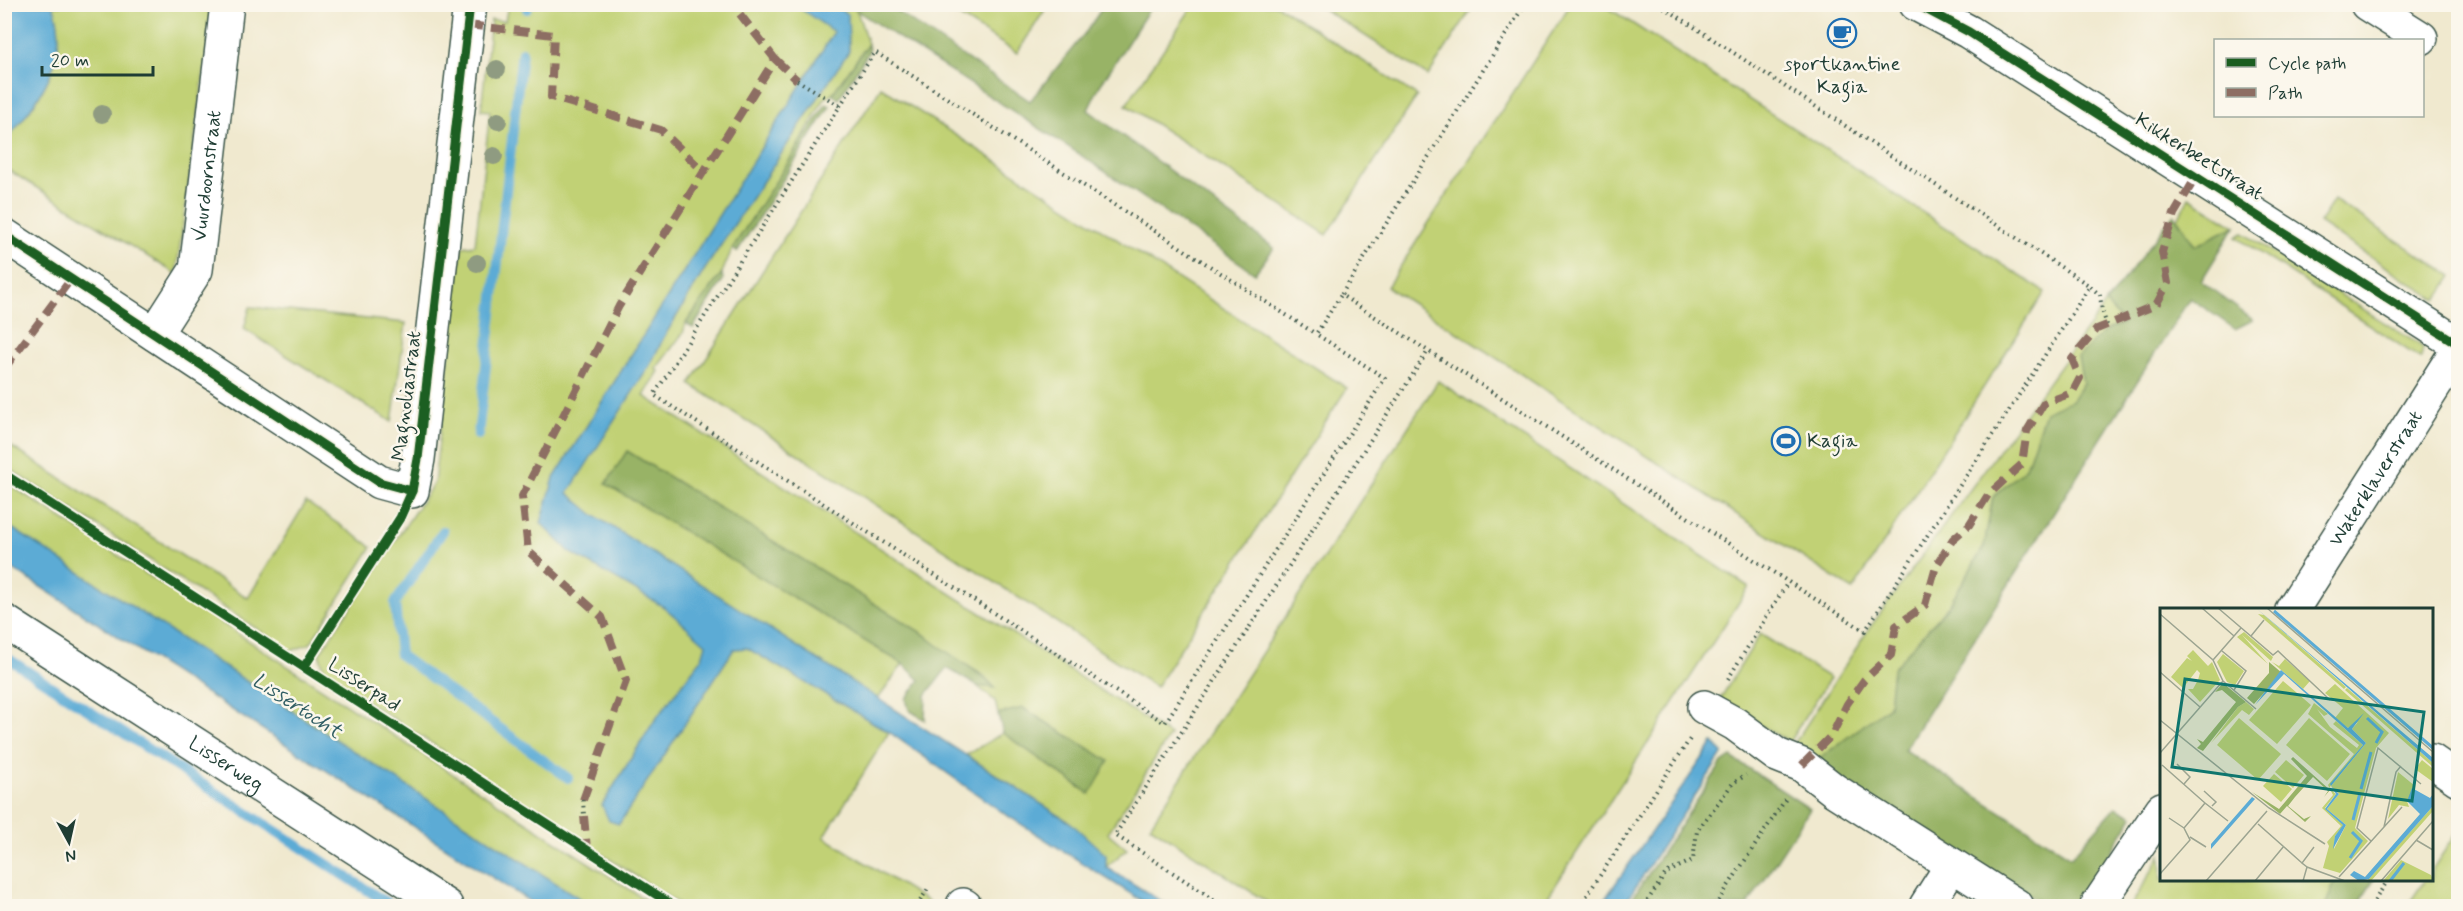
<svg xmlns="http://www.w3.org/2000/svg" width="2463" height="911" font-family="Mynerve,sans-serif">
<rect width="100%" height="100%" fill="#fbf7ec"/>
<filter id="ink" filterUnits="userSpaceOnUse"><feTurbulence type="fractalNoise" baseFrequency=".0167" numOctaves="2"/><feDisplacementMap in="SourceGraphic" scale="12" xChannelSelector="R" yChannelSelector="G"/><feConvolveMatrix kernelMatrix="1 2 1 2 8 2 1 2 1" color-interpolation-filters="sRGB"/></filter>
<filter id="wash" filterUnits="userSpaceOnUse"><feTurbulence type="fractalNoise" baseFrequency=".008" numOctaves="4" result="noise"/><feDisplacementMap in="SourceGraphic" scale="24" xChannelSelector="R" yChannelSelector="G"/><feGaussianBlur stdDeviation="1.35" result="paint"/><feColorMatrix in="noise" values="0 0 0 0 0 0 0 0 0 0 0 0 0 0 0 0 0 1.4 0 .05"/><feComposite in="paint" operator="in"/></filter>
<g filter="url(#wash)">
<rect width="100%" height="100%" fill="#f0e9cf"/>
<g fill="#c1d174" stroke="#708754" stroke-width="1.5">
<polygon points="795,4 834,32 554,478 541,523 570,552 664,607 707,644 702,658 655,720 602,805 619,824 734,649 747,648 889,732 824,837 935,906 682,906 326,675 319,654 434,483 462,247 475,245 490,111 481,110 491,20 505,21 508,5"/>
<polygon points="1194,4 1277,5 1417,96 1327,235 1126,105"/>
<path d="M53,5H211L208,43L176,274L5,168L4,140C39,105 72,55 53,5Z"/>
<polygon points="831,5 851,5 857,11 868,44 832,94 824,99 788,163 732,249 722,273 686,323 683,333 656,369 659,371 644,396 1170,735 1108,833 1127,849 1106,867 1071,823 966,755 1003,733 1089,794 1024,708 998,714 995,701 977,686 994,687 983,675 942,651 925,635 627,451 607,484 903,664 878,699 595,516 567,493 650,365 664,337 705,269 849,51 848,15"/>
<polygon points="941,5 1048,5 1017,53"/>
<polygon points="1317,5 1474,5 1428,76"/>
<polygon points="1604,5 2045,292 1853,590 1387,287 1570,5"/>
<polygon points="881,87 1347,388 1156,687 690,384"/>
<polygon points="2189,197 2235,226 2195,246 2178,219"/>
<polygon points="2334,200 2452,276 2437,300 2319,223"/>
<polygon points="2243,233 2423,347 2421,359 2236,237"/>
<polygon points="2106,303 2123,323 2102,333 2083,383 2072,400 2045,412 2026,468 1993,497 1984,547 1949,605 1893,669 1889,706 1811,765 1790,750 1868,630"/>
<polygon points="250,307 406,323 392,422 244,329"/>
<polygon points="1438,381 1749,587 1542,906 1273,906 1150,826"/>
<polygon points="4,442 248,598 306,502 372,547 310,644 291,651 5,466"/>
<polygon points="4,481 655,906 591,906 534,870 5,524"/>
<polygon points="1760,634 1830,678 1789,742 1719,701"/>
<polygon points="2458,830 2458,906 2407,906 2425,880 2432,880 2432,870"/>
<polygon points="2161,855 2162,880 2336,880 2325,906 2131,906"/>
</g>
<g fill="#98b366" stroke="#5c784d" stroke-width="1.5">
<polygon points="851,5 889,5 915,24 1030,101 1089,28 1104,5 1152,5 1099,87 1088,110 1274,248 1255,273 1067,146 857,11"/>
<polygon points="868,44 869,51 839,99 832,94"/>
<polygon points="826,104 830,106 737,252 732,249"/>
<polygon points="2174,214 2195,246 2235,226 2201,281 2253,320 2235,329 2190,298 1904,750 2071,857 2116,807 2133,816 2078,906 2047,906 1811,765 1889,706 1893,669 1949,605 1984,547 1993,497 2026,468 2045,412 2072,400 2083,383 2078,357 2102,333 2123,323 2106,303"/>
<polygon points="722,273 723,280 693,328 686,323"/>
<path d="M627,451L925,635C947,655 974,666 995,688L977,686L947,668L926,695L925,720L909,710L906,699L920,680L903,664L606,484Z"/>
<polygon points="1023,708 1109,761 1090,794 1003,733 998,714"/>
<polygon points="1731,757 1810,809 1747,906 1627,906 1722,763"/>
<polygon points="2336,880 2374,880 2357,906 2325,906"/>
</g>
<g fill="#5babd5" stroke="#3d7484" stroke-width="1.5">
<path d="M5,4L53,5C72,54 41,98 10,135L4,132Z"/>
<polygon points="795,5 831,5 848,14 849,51 705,269 664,337 650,365 568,493 595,516 1071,823 1106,855 1106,867 1169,906 1150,906 1005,814 889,732 747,648 734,649 619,824 609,821 602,805 655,720 702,658 706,644 664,607 570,552 541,523 554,478 834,32"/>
<polygon points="4,523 591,906 537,906 5,564"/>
<polygon points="1713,743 1723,753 1623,906 1600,906"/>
</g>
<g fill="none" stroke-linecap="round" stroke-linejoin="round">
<g stroke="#5babd5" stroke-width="10">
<polyline points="527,9 528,4"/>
<polyline points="478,435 522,52"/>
<polyline points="443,531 395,603 400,655 568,778"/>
<polyline points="4,656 392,906"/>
</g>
</g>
</g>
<g filter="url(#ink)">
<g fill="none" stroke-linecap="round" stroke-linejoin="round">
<g stroke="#3e574b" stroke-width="36">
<g id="minor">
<polyline points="1916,4 1969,32 2458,344"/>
<polyline points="2367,4 2421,38"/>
<polyline points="4,235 379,482 412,491 418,459 470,4"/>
<path id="s1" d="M155,334L196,270L227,4"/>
<path id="s2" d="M2292,610L2458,349"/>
<path id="s3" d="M4,621L446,906"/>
<polyline points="1704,707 1735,724 1777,755 1802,765 1834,790 2017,906"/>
<polyline points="2432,761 2458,779"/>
<polyline points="963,905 965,906"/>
<polyline points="1926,906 1952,865"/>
<polyline points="2097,906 2162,809"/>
</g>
</g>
<g stroke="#3e574b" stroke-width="4" stroke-dasharray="1.5 4.5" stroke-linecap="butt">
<polyline points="415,4 435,7"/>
<polyline points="1525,4 1341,295 1865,631 2090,286"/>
<polyline points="1659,4 2090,286 2100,295 2102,311 2107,325"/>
<polyline points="797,80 840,106 654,395 1165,723 1385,378 1316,334 1341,295"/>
<polyline points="840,106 875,52 1316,334"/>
<polyline points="1728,679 1788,582"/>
<polyline points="583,800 584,816"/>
<polyline points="917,906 929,887"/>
<polyline points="1224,906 1115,835 1428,351"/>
<polyline points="1580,906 1690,739"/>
<polyline points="1644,906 1666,873 1693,860 1697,831 1733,783 1746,775"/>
<polyline points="1715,906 1787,797"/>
<polyline points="2371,906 2388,880"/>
</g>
<use href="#minor" stroke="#fff" stroke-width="33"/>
<g stroke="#8d6e63" stroke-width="8" stroke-dasharray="15 8" stroke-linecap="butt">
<polyline points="468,25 554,35 551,97 661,130 704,172"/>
<polyline points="775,59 797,80"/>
<polyline points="4,369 71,279"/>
<polyline points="1802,765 1832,735 1847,704 1864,680 1891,655 1896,626 1925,605 1936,566 1953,539 1969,525 1988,495 2022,464 2027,431 2044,403 2072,393 2080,378 2072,359 2097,329 2156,305 2168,283 2162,252 2174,214 2196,177"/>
<polyline points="583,800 626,681 602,617 528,551 522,496 619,306 775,59 732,4"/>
<polyline points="584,816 587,849"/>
</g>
<g stroke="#fbf7ec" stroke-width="13">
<g id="cycleway">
<polyline points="1916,4 1969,32 2458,344"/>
<polyline points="4,235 379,482 412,491 418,459 470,4"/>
<polyline points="4,474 674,906"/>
<polyline points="304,667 400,518 412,491"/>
</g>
</g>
<use href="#cycleway" stroke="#1b5e20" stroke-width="9"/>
</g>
<g fill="#8f9b81">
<circle cx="497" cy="69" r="9"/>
<circle cx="102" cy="114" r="9"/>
<circle cx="498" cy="121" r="9"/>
<circle cx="494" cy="156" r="9"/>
<circle cx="477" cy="263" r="9"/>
</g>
</g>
<defs>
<g id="cafe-ring" transform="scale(1.5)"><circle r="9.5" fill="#fbf7ec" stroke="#1f6fb2" stroke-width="1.5"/><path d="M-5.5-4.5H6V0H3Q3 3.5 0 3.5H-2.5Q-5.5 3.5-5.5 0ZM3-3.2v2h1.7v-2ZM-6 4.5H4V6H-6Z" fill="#1f6fb2"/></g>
<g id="stadium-ring" transform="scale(1.5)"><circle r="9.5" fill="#fbf7ec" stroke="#1f6fb2" stroke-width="1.5"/><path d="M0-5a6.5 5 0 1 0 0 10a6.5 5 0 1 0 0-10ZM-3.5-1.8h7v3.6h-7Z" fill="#1f6fb2"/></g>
</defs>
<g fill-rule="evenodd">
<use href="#cafe-ring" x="1842" y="33"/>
<use href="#stadium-ring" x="1786" y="441"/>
</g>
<g text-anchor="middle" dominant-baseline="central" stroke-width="5" stroke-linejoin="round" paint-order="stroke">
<g font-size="20" fill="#1f3d34" stroke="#fbf7ec">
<text x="1842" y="64">sportkantine<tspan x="1842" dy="23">Kagia</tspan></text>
<text x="1807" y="441" text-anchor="start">Kagia</text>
</g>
<g font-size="20" fill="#1f3d34" stroke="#fbf7ec">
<text transform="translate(2199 157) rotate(32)">Kikkerbeetstraat</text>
<text stroke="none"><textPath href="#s1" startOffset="171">Vuurdoornstraat</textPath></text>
<text transform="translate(407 396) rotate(-83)">Magnoliastraat</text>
<text stroke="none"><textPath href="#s2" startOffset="156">Waterklaverstraat</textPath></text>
<text transform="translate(364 685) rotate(33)">Lisserpad</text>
<text stroke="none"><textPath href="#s3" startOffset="264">Lisserweg</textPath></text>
</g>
<g font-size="21" font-style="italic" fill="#315e64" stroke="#fbf7ec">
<text transform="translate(297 706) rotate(33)">Lissertocht</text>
</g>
</g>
<g transform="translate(2160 608)">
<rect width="273" height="273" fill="#f0e9cf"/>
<path d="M98,6L104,7L186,79L184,81ZM84,24L113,49L111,53L82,27L108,56L77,29ZM33,42L48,58L52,54L60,72L40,94L28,81H33L38,72L40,65L37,62L23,80L11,69L27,50L32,53L27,48ZM63,46L84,63L75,77L67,74L57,54ZM125,51L150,73L143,81L112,54L119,58ZM123,73L151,97L117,136L89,112ZM175,76L229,125L216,140L195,220L208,233L180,265L163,260L169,238L167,234L181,218L162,200L173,187L168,177L194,146L148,106L154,95L168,106L164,108L157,101L170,119L197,140L199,137L173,116L176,113L203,137L169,180L176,186L165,200L184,217L175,228L174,241L186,217L167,201L179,186L171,178L206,135L192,121L198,114L188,120L175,110L183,100L165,85ZM187,80L273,155V159L185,82ZM86,94L94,101L89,107L82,102L51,135L78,99ZM79,110L121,146L98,172L57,137ZM149,110L190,146L167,173L126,137ZM126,152L144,167L133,180L115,164ZM262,152L273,161V174L255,161ZM238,164L255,178L247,193L249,199L239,197L228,211ZM114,166L132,181L121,194L103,178ZM273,198V203L211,273H207ZM241,252L271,267L273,273H223Z" fill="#c1d174"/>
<path d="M109,54L122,65L94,96L87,90L109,65ZM63,75L86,94L78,99L43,143L37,140L41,136L37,131L43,134L76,94L62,82L55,84ZM133,149L170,182L164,189L168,183L153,169L135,189L128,198L144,211L151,208L145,214L127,198L120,206L92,184L119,201L147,168L131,151Z" fill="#98b366"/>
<path d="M96,0L273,150V155L155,51ZM121,62L188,120L204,105L192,121L206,135L171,178L179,186L167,201L186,217L173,241L175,228L183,217L165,201L176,186L170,176L203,137L124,66L95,97ZM252,180L270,190L273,186V198L209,271L199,273L190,267L194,263L205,269L260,206L247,193ZM92,189L95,191L51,241V236Z" fill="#5babd5"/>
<path fill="none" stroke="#5babd5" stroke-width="3" d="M114,3L273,140M207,110L222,124L216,135M201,181L211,144M193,212L200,185M190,250L201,233L192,224M230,273L244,255"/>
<path fill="none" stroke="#9ca491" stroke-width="1.5" d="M42,0L74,28M58,0L113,47L118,43L170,92M107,0L273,144M0,6L53,52L63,73L96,101M91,28L104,12M62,43L86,63L74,82M53,52L81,20M0,64L40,99M0,112L109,200L165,236M17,156L30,169L24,176M0,160V145L63,73M44,183L56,194L52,198M45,195L68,213M9,210L24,220M98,216L142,255M224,219L236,164L241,158M30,229L46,239M256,232L273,242M211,233L197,220L218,140L261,176M147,259L185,273M0,266L30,232L24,220L45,195L2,157M179,269L242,199M46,273L107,203M95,273L124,238M143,273L147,259L142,255L154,239M221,273L273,213"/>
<path fill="#0f766e" fill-opacity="0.15" stroke="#0f766e" stroke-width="3" d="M25,71L264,104L252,193L12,159Z"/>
<rect width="273" height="273" fill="none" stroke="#1f3d34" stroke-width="3"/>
</g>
<rect width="2463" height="911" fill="none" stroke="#fbf7ec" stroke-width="24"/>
<rect x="2214" y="39" width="210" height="78" fill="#fbf7ec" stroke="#a3ada2" stroke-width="1.5"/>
<rect x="2226" y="58" width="30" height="9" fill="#1b5e20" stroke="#a3ada2" stroke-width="1.5"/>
<text x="2268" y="69" font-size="18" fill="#1f3d34">Cycle path</text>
<rect x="2226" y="88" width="30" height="9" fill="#8d6e63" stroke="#a3ada2" stroke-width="1.5"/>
<text x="2268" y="99" font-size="18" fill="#1f3d34">Path</text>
<g transform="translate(69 842) rotate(172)" stroke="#fbf7ec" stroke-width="4.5" paint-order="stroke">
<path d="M0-4.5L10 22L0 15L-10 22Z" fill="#1f3d34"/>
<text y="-9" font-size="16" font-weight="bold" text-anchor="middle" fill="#1f3d34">N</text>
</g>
<path d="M42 66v9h111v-9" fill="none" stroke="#1f3d34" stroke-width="3"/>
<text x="51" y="66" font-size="18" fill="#1f3d34" stroke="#fbf7ec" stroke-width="4.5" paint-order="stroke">20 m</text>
</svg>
